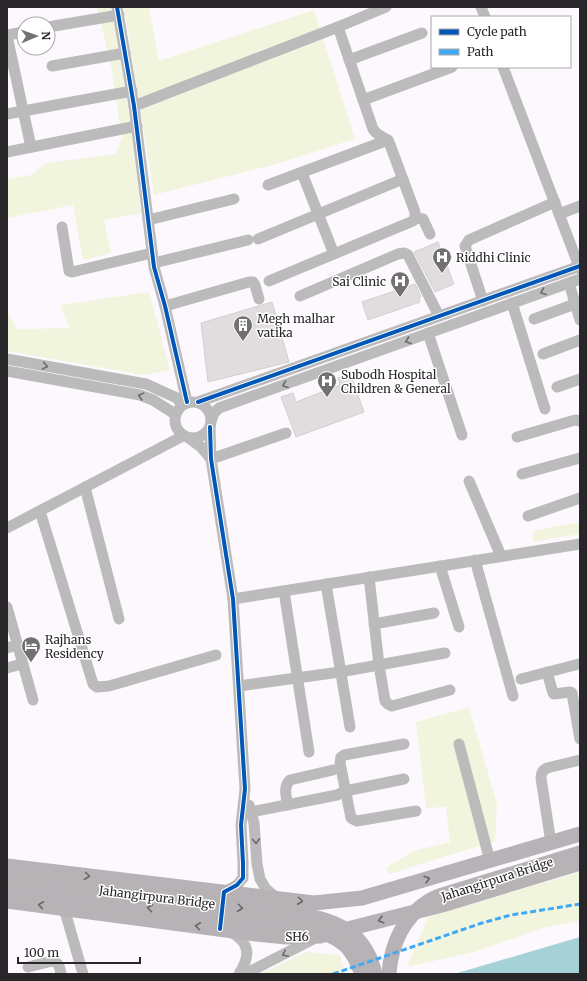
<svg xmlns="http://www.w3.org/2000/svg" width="587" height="981" font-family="Merriweather,serif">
<rect width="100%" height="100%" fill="#fdf8fd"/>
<g fill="#f1f5dd">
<polygon points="97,7 112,7 133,141 141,213 104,220 111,253 83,260 73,205 7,218 7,179 31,175 47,163 115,154 122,139 112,71"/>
<polygon points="124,7 149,7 159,61 314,10 355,139 273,165 154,195"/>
<polygon points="149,292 170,370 143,375 7,351 7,310 17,329 70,328 60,305"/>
<polygon points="580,522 580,534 533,542 533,531"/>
<polygon points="469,707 497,804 495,841 389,874 386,868 413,851 450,842 446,807 426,808 416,722"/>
<polygon points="580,872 580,921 546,927 474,952 407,967 428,917"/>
<polygon points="305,952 340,955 345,974 261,974"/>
</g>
<polygon fill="#a6d2d7" points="580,937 580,974 454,974"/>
<g fill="#e1dcde" stroke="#d3cfd0">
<polygon points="438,242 454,284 435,292 414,252"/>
<polygon points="415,284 421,297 419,298 420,302 368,320 362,302"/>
<polygon points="272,302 289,362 208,382 201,323"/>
<polygon points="350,373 364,412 296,437 281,397 293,393 296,402 340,385 338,378"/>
</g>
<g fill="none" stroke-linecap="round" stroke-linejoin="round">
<g stroke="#bcbbbc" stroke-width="11">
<polyline points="117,7 134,106 154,267 165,306 187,402"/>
<polyline points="481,7 485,17"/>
<polyline points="48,27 119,15"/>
<polyline points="7,35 24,32"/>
<polyline points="7,36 31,147"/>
<polyline points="349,60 422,33"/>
<polyline points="52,66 125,53"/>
<polyline points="503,67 580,269"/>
<polyline points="363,100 452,67"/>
<polyline points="134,106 338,27 386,7"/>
<polyline points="7,114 132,91"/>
<polyline points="7,152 137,126"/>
<polyline points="302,173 334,254"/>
<polyline points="268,185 388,140"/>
<polyline points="559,214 580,206"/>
<polyline points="415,218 423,219 430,234"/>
<polyline points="148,220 234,199"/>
<polyline points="62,227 69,271 72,272 152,253"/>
<polyline points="258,239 403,179"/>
<polyline points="154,263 248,240"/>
<path d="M269,281L413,221L415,218V212L389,142C386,137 378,137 373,129L338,27"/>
<polyline points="569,283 580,320"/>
<polyline points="300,296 398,254 404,253 408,255 439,316"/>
<polyline points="483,301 465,246 469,240 555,202"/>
<polyline points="512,303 545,409"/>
<polyline points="165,306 249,282 253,282 255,285 259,299"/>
<polyline points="534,319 575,304"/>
<polyline points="428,333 462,435"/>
<polyline points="543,354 580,340"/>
<polyline points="7,359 146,384 177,398 182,405"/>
<polyline points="7,371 140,395 153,400 175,414"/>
<polyline points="557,387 580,379"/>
<circle cx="193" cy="420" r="18"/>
<polyline points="198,402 580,266"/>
<polyline points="211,421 214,413 219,408 580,279"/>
<polyline points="210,427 211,459 233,599 245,789 241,825 243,863 243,878 237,885 224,892 224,895"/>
<polyline points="517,437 575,420 580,421"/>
<polyline points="189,438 201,447 211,459"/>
<polyline points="211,459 286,433"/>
<polyline points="522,474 580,458"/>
<polyline points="469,481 501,556"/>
<polyline points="85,487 119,619"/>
<polyline points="40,511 93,684 97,687 109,686 216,655"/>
<polyline points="528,516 580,498"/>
<polyline points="7,528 183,436"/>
<polyline points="475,560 513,696"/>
<polyline points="440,566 459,627"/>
<polyline points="369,577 379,665 385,701 388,704 392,706 450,690"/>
<polyline points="326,584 350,727"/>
<polyline points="284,591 309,752"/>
<polyline points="233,599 580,544"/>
<polyline points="7,607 33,700"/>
<polyline points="374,624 434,613"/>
<polyline points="7,648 17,645"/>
<polyline points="7,668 22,664"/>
<polyline points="547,672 553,693 554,694 570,692 572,693 580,739"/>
<polyline points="521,679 579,664"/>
<polyline points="239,686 340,672 445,653"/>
<polyline points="404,744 344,755 341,757 340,763 351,818 357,821 416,811"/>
<polyline points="459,744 490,861"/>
<polyline points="249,805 254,823 257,864 260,879 266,889 278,899 278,900"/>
<path d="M288,805C286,796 283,787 290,780L333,770"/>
<polyline points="251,812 337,795 345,791 404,779"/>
<path d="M551,843L541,778C541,773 543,770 547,768L580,760"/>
<polyline points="64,908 83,974"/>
<path d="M231,932C250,943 251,955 239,974"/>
<path d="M28,967L52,961C59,962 60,968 61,974"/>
<polyline points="245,974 317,937"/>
</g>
<g stroke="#b6b2b5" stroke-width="15">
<polyline points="7,866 314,903 362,898 580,834"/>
<polyline points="7,901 256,934 286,937 320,936 442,905 580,863"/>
</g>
<g stroke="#b6b2b5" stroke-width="15">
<path d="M7,879L305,915C341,922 366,935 375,974"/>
<path d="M7,890L320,931C345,941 352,948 362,974"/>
<path d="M389,974C391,945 403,917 429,901C435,897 442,895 449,893L580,853"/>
</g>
<polyline stroke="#3fa9f5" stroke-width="3" stroke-dasharray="6 3" stroke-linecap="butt" points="333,974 482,923 511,915 580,904"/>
<g stroke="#fff" stroke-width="6">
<g id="cycleway">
<polyline points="117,7 134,106 154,267 165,306 187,402"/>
<polyline points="198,402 580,266"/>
<polyline points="210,427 211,459 233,599 245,789 241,825 243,863 243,878 237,885 224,892 220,929"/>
</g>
</g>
<use href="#cycleway" stroke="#0057b8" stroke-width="4"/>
</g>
<defs><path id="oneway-chevron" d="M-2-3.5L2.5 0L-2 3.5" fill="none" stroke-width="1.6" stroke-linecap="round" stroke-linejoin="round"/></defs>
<g stroke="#6b696b">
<use href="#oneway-chevron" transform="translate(543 292) rotate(160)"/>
<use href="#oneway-chevron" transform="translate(408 341) rotate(160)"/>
<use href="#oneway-chevron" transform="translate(45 366) rotate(10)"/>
<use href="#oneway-chevron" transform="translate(285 385) rotate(160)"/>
<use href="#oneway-chevron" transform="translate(141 396) rotate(-165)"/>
<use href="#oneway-chevron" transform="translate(256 841) rotate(86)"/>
<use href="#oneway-chevron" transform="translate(285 954) rotate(153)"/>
</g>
<g stroke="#686568">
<use href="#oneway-chevron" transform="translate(87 876) rotate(7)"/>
<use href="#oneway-chevron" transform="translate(427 879) rotate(-16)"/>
<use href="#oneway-chevron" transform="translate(300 901) rotate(7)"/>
<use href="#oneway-chevron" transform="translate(41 905) rotate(-172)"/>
<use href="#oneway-chevron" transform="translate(150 908) rotate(-173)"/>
<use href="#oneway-chevron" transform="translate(240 908) rotate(7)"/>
<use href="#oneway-chevron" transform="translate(381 920) rotate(165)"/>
<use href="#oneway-chevron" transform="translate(198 926) rotate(-172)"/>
</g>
<defs>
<g id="hospital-pin" transform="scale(1)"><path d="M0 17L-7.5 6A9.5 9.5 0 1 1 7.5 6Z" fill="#737073" stroke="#fff"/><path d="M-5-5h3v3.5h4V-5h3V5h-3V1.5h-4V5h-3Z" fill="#fff"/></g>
<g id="building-pin" transform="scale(1)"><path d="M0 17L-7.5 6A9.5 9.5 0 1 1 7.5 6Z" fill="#737073" stroke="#fff"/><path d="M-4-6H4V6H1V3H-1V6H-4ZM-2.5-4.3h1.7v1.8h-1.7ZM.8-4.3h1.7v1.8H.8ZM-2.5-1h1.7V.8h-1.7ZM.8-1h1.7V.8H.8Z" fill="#fff"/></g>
<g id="hotel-pin" transform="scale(1)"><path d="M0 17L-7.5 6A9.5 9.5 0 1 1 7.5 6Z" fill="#737073" stroke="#fff"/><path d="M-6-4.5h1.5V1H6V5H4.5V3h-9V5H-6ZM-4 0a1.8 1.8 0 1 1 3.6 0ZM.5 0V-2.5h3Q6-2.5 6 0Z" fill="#fff"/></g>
</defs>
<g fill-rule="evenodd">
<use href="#hospital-pin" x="442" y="257"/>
<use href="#hospital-pin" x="400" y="281"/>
<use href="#building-pin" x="243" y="325"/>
<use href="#hospital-pin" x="327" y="381"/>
<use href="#hotel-pin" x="31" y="646"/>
</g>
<g text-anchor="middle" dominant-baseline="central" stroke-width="3" stroke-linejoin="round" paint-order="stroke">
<g font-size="12" fill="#292629" stroke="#fff" text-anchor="start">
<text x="456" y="257">Riddhi Clinic</text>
<text x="386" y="281" text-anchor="end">Sai Clinic</text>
<text x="257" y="318">Megh malhar<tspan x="257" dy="14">vatika</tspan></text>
<text x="341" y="374">Subodh Hospital<tspan x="341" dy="14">Children &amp; General</tspan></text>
<text x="45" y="639">Rajhans<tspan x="45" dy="14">Residency</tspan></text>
</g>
<g font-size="12" fill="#292629" stroke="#fff">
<text transform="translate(497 879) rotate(-18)">Jahangirpura Bridge</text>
<text transform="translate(157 897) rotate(7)">Jahangirpura Bridge</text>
<text x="297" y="936">SH6</text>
</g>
</g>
<rect width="587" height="981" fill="none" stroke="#292629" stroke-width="16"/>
<rect x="431" y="16" width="140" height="52" fill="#ffffff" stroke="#a9a8a9"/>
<rect x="439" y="29" width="20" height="6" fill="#0057b8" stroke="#a9a8a9"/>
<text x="467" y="36" font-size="12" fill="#292629">Cycle path</text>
<rect x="439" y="49" width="20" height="6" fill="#3fa9f5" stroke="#a9a8a9"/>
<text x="467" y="56" font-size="12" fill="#292629">Path</text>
<g transform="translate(36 36) rotate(88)"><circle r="19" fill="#ffffff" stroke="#a9a8a9"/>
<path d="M0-3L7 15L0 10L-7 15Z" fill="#737073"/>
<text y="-6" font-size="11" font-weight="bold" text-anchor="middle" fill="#292629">N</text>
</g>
<path d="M18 957v6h122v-6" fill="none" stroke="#292629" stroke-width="2"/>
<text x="24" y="957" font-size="12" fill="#292629" stroke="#ffffff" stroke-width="3" paint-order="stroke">100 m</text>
</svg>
